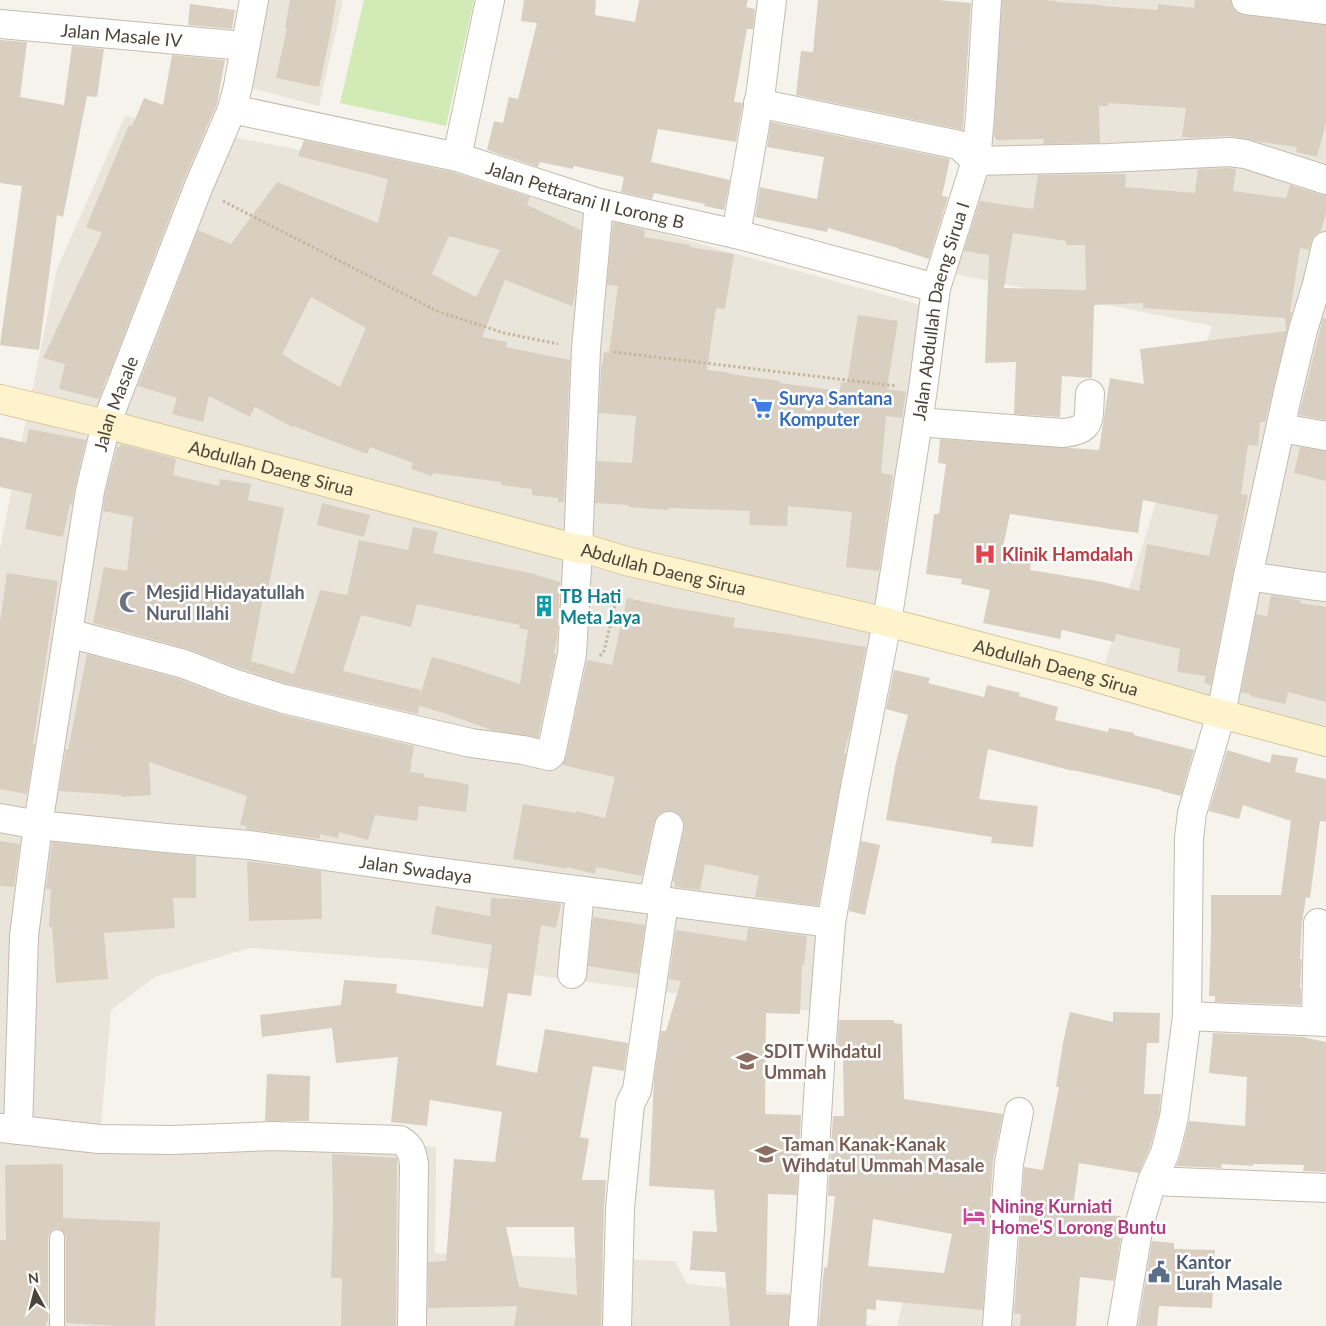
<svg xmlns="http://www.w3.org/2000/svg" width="1326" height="1326" font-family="Lato,sans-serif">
<rect width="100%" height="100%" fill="#f6f3ec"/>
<g fill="#eae5da">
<polygon points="262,0 343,0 319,106 242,86"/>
<polygon points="997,0 1326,0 1326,735 1101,676 1212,326 945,272"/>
<polygon points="125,116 505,190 921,305 819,1012 426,961 249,948 155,977 111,1010 100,1137 436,1147 435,1253 675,1261 687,1284 798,1294 807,1317 882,1326 0,1326 0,548 57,269"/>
<polygon points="905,1292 1053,1309 1052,1326 897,1326"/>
</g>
<polygon fill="#d2eab5" points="364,0 474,0 446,126 340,103"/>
<g fill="#d8cfc1" fill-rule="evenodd">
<polygon points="290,0 336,0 331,31 319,87 276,78 287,28 285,28"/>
<polygon points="524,0 596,0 595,15 635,22 639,0 748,0 746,7 755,9 753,29 747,29 734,102 743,103 736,142 658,129 651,162 730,180 724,210 704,206 705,204 654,193 652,199 621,192 624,177 574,166 573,169 540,162 538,167 487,150 494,121 503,123 509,97 518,99 537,23 521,21"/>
<polygon points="818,0 938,0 971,3 963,130 796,95 801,51 813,52"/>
<polygon points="1002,0 1045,0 1056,1 1056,2 1102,5 1102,6 1158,10 1158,4 1194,8 1195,0 1231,0 1232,6 1236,12 1244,15 1326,25 1326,123 1317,157 1296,152 1297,147 1260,142 1247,139 1228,136 1192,138 1182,137 1186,108 1108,103 1108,106 1099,106 1100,143 1043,144 1044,139 996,140 996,137 994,137"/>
<polygon points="190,4 235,10 232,29 188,25"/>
<polygon points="0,40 27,42 20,97 64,105 72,46 104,49 97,97 87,96 63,217 57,215 39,350 0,345 22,186 0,183"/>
<polygon points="172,55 225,60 217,104 183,182 108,377 107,376 99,399 59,389 65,364 43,358 102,233 86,227 129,125 132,126 144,98 163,105"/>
<polygon points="771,122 950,159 942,196 948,197 929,259 898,249 898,248 828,228 827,232 755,217 760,187 817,199 824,157 767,147"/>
<path d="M304,140L453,172L530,197L527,205L581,230L575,297L572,306L505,280L482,337L507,342L506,347L570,360L564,502H558V498L532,495V489L501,485V482L433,473L432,476L411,469L413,463L370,447L367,454L293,426L292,427L255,407L250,417L209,396L203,422L172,414L177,398L138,386L198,230L231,244L277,182L378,223L388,179L298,156ZM449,236L500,250L476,297L432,274ZM311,297L366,328L340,387L292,361V360L282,354Z"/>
<path d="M1228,168L1236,169L1233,191L1286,198L1290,185L1321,195H1326V213L1321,231L1314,236L1311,242L1309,250L1300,248L1290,312H1292L1265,422H1260L1258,446L1248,445L1241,494L1248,495L1211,685L1204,683L1206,676L1177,672L1180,649L1116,634L1114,642L1062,630L1060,639L983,623L990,590L961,584L962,579L926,574L934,514H939L946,464L938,463L940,439L1099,450L1110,378L1144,384L1140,349L1286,331L1285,318L1143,308V303L1094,305L1092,378L1062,376L1060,417L1014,414L1016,362L985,363L989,255L964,251L980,201L1033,209L1038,175L1126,174L1125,187L1195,193L1198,169ZM1013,233L1066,241V245H1085L1086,290L1004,288ZM1143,500L1218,515L1209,556L1147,544L1139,591L1103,582L1030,570L1031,562L1001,556L1010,514L1138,533Z"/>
<polygon points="614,222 645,230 644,237 690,245 689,247 734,254 725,309 716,308 707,370 730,373 730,374 780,381 780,383 840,391 841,382 847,383 858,315 898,321 887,389 906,392 902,418 886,416 881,473 893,475 889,505 879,571 846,567 852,512 788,506 787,526 749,525 750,511 668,508 668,510 628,507 629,505 595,503 597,461 632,463 636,416 599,413 601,366 602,366 604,352 609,353 618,286 607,285 612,230"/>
<polygon points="1323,318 1326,319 1326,420 1299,415"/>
<polygon points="29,429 86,440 75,487 72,505 70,504 63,537 25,529 32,494 0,487 0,437 26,443"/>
<path d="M121,444L176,459L173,475L219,486L220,479L251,484L248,500L284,508L266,599L263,598L251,661L294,674L320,590L347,595L359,540L408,550L413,527L438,532L433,553L530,573L560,582L557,638L554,653L556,654L538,738L491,730L447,714L419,706L418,714L288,684L238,668L188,649L93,623L104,567L127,571L133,517L103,511L105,494L117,447H120ZM417,604L520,625L519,628L528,630L520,684L462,665L432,657L420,696L421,690L343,671L361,615L411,627Z"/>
<polygon points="1300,447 1326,451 1326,481 1294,473"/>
<polygon points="322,503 370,515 364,537 317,525"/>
<polygon points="7,573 58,581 33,744 35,744 27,794 0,789 0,622"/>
<polygon points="1271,595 1301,600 1300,603 1326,607 1326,702 1288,692 1285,704 1250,696 1250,694 1241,692 1256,614 1267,616"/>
<polygon points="627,598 669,607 735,618 733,627 787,634 866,647 851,727 844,753 846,754 818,906 755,897 759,876 705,864 700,890 675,887 675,882 673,881 684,829 684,822 680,815 672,811 665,811 658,815 654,822 642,876 596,867 595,874 567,867 567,869 513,859 523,804 576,813 576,811 605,818 615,777 562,765 566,757 587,660 612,665"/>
<polygon points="87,654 179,679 228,698 279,714 414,746 410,772 425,774 424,777 457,782 469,785 466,812 419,806 417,821 375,815 368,840 339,832 338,838 320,834 320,839 246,829 246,826 240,825 247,796 149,762 151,795 121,797 121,795 59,791 66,749 68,750"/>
<polygon points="894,670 930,678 928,683 984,697 987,685 1020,693 1019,696 1058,707 1055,720 1108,732 1109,728 1134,733 1134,735 1194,750 1181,796 1161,791 1161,790 1073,770 1073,771 988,749 979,799 1038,806 1033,847 991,843 992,837 886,820 895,767 908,715 886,709"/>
<polygon points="1227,750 1270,763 1272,754 1298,758 1295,772 1326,779 1326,822 1320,821 1310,898 1306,897 1302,923 1300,959 1302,959 1300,988 1301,988 1301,1005 1215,1002 1215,996 1209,996 1211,934 1211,895 1281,895 1291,821 1243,805 1239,819 1209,811"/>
<polygon points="0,841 20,844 14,887 0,886"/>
<polygon points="861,841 880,845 865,915 849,911"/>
<polygon points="52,842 196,856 196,898 173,898 175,928 104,933 108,979 56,983 52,927 49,927 51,889 46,889"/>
<polygon points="247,861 321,871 322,919 249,921"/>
<path d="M491,898L525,899L561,904L556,928L541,925L531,996L508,993L496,1065L537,1073L545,1029L628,1043L624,1071L593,1066L580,1137L589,1139L582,1180H606L604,1208L601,1326H514L517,1306L428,1308V1262L446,1261L454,1159L495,1162L502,1112L430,1100L427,1126L391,1122L398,1057L336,1063L332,1028L262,1037L260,1015L341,1005L344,980L397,984L396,993L483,1007L492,945L431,934L436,906L490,916ZM506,1227H574L577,1295L519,1287Z"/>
<polygon points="593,917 645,925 638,974 588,966"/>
<polygon points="748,928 807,936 804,965 802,965 800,1014 766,1013 765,1114 801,1115 797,1195 768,1194 766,1295 790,1295 788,1326 730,1326 725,1272 690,1270 693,1231 717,1232 714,1190 649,1186 654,1079 661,1031 666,1031 681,981 669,979 676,930 746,941"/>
<polygon points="1070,1012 1113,1022 1113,1012 1160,1013 1159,1043 1147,1043 1144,1094 1161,1094 1159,1114 1150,1148 1139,1173 1079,1163 1072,1214 1121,1216 1119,1238 1121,1238 1114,1281 1080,1277 1076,1326 1020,1326 1021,1314 1014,1313 1024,1167 1043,1170 1059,1087 1056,1087 1063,1043"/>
<path d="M839,1020H894V1023L902,1024L904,1099L1003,1114L993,1162L983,1310L876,1300V1310L867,1309L866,1326H819L824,1267L827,1268L835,1196H828L833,1116H844L843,1059H836ZM873,1219L952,1234L944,1273L868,1266Z"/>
<polygon points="1213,1033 1306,1037 1306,1038 1326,1042 1326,1172 1303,1171 1304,1165 1253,1164 1253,1166 1222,1164 1221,1168 1176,1166 1180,1157 1189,1121 1245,1126 1247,1077 1209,1073"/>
<polygon points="267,1074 310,1076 309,1121 265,1121"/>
<polygon points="332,1154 397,1158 396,1326 341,1326 342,1278 331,1278 333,1216"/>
<polygon points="63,1164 63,1218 160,1222 155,1326 120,1326 66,1323 66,1237 64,1232 57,1228 52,1230 49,1233 48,1237 48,1322 46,1322 46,1326 0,1326 0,1240 6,1240 5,1165"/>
<polygon points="1152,1241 1174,1243 1174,1249 1215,1250 1212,1308 1159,1306 1157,1326 1138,1326"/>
</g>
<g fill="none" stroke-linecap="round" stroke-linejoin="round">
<g stroke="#c2bbae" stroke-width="16">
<polyline id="service" points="57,1326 57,1237"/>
</g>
<g stroke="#c2bbae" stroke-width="30">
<g id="minor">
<polyline points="1246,0 1326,10"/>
<path id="s1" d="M0,24L244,46"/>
<polyline points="758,103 959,145 976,161 1109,158 1229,152 1245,154 1326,180"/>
<path id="s2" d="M232,109L457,157L599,203L736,234L936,288"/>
<polyline points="457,157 490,0"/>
<polyline points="736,234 761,90 772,0"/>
<path d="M918,422L1063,433C1093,430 1088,420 1090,394"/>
<polyline points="1281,428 1326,436"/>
<polyline points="1248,576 1309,585 1326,587"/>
<polyline points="68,633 184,664 233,683 284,699 471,743 523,750 549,756 551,754 572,654 578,549 586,349 599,203"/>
<path id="s3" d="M0,818L38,825L166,838L249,845L423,870L831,923"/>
<polyline points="653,900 669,826"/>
<polyline points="572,974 580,891"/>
<polyline points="1187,1016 1326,1022"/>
<polyline points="1316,1021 1318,923"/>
<path d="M1,1128L99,1139L173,1140L273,1136L400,1140C411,1147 412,1152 414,1164L412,1326"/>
<path id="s4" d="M18,1130L24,936L38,825L90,491L106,424L198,188L232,109L238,86L254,0"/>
<polyline points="1152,1181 1326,1188"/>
<polyline points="617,1326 620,1208 630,1104 637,1090 664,902"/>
<path id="s5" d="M803,1326L810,1232L820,1065L831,923L854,793L887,622L923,389L936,288L976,161L980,116L987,0"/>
<polyline points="997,1326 1009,1163 1019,1112"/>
<polyline points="1122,1326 1139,1225 1152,1181 1165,1153 1174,1117 1187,1016 1189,838 1192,813 1221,714 1248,576 1288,392 1303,330 1317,284 1326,246"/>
</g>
</g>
<g stroke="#d6c79b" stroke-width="30">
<g id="secondary">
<path id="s6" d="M0,399L106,424L578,549L590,550L626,561L887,622L1074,671L1221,714L1326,742"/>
</g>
</g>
<g stroke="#c4b79f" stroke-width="3" stroke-dasharray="2.5 2.5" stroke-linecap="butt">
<polyline points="223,201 437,311 504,333 558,344"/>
<polyline points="614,352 896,386"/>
<polyline points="600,656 604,651 619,588"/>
</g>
<use href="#service" stroke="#fff" stroke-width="14"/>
<use href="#minor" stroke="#fff" stroke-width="28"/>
<use href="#secondary" stroke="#fff3cd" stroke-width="28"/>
</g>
<defs>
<g id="supermarket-bare" transform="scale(1.725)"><path d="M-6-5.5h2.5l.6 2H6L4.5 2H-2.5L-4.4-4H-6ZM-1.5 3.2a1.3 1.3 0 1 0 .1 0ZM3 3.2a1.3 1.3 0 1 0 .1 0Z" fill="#3f7fe0" stroke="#fff" stroke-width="2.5" paint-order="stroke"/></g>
<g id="hospital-bare" transform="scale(1.725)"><path d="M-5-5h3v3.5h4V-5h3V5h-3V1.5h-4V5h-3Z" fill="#e0444e" stroke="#fff" stroke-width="2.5" paint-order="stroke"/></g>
<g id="mosque-bare" transform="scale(1.725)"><path d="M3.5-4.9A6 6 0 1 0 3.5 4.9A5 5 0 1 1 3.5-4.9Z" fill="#6b7280" stroke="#fff" stroke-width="2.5" paint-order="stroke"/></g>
<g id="building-bare" transform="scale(1.725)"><path d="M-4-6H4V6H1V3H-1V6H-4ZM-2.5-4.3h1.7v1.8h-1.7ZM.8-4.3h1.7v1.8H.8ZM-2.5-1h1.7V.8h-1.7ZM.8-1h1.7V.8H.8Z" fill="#0f9aa8" stroke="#fff" stroke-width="2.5" paint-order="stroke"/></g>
<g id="school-bare" transform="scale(1.725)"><path d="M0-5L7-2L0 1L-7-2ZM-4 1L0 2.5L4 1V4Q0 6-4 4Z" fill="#8d6e63" stroke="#fff" stroke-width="2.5" paint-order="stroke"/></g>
<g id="hotel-bare" transform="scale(1.725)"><path d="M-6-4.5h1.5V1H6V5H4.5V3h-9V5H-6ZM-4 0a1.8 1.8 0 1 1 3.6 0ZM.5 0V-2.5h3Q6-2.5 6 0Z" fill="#d1479c" stroke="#fff" stroke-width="2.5" paint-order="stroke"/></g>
<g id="civic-bare" transform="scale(1.725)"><path d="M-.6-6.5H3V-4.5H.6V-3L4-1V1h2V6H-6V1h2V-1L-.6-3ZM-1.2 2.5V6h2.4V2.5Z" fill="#5c6f8a" stroke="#fff" stroke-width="2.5" paint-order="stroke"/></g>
</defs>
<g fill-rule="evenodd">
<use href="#supermarket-bare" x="762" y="408"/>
<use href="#hospital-bare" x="985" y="554"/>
<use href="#mosque-bare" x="130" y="602"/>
<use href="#building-bare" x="544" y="606"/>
<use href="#school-bare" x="747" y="1061"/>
<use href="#school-bare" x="766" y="1154"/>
<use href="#hotel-bare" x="974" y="1216"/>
<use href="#civic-bare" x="1159" y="1272"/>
</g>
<g text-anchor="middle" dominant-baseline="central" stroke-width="5" stroke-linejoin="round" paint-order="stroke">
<g font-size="18" fill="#4b4439" stroke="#fff">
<text stroke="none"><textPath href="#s1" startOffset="122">Jalan Masale IV</textPath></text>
<text stroke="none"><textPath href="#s2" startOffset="364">Jalan Pettarani II Lorong B</textPath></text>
<text stroke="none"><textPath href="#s5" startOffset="1026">Jalan Abdullah Daeng Sirua I</textPath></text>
<text stroke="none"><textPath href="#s4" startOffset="735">Jalan Masale</textPath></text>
<text stroke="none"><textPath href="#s6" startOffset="280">Abdullah Daeng Sirua</textPath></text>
<text stroke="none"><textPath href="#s6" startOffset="685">Abdullah Daeng Sirua</textPath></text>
<text stroke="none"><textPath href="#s6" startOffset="1090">Abdullah Daeng Sirua</textPath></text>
<text stroke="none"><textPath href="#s3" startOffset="419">Jalan Swadaya</textPath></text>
</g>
<g font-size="18" font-weight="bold" fill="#366cbe" stroke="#fff" text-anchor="start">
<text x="779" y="398">Surya Santana<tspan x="779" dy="21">Komputer</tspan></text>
</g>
<g font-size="18" font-weight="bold" fill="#be3a42" stroke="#fff" text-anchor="start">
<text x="1002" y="554">Klinik Hamdalah</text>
</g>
<g font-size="18" font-weight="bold" fill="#5b616d" stroke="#fff" text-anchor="start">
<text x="146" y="592">Mesjid Hidayatullah<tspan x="146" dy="21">Nurul Ilahi</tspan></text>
</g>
<g font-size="18" font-weight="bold" fill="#0d838f" stroke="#fff" text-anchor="start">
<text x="560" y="596">TB Hati<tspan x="560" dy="21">Meta Jaya</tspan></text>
</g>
<g font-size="18" font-weight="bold" fill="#785e54" stroke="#fff" text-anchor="start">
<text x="764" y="1051">SDIT Wihdatul<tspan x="764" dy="21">Ummah</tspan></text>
<text x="782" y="1144">Taman Kanak-Kanak<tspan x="782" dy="21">Wihdatul Ummah Masale</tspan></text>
</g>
<g font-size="18" font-weight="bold" fill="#b23c85" stroke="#fff" text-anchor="start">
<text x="991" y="1206">Nining Kurniati<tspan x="991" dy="21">Home'S Lorong Buntu</tspan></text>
</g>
<g font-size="18" font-weight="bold" fill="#4e5e75" stroke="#fff" text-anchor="start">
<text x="1176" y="1262">Kantor<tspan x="1176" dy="21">Lurah Masale</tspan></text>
</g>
</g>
<g transform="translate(35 1291) rotate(353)" stroke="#ffffff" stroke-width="4" paint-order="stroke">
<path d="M0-4L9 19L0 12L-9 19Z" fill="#4b4439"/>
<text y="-8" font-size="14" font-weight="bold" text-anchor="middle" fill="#4b4439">N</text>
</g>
</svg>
